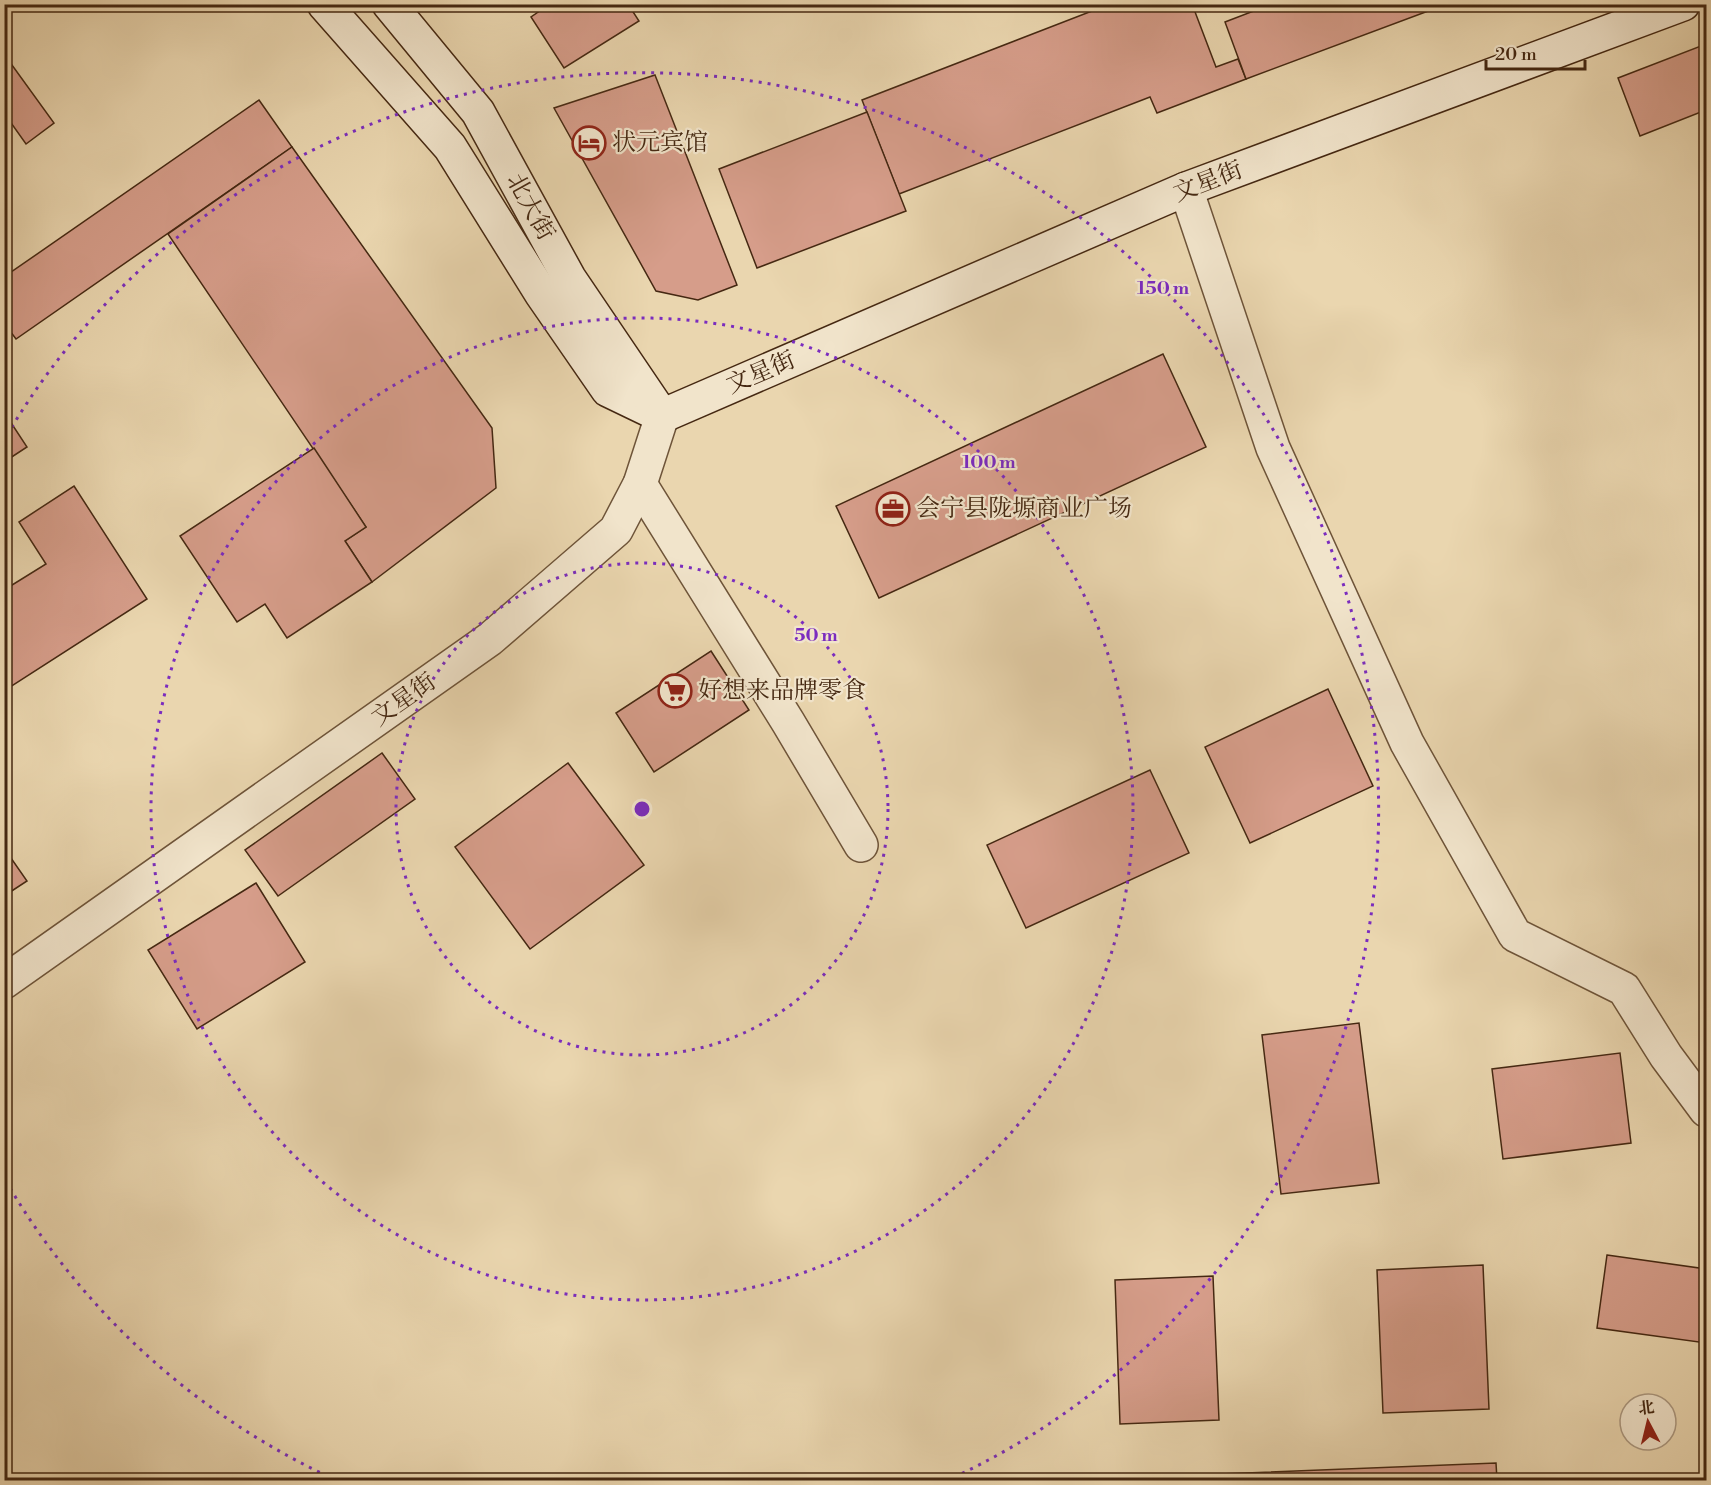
<svg xmlns="http://www.w3.org/2000/svg" width="1711" height="1485" font-family="'Libre Bodoni','Noto Serif SC',serif">
<rect width="100%" height="100%" fill="#ead6af"/>
<filter id="stains"><feTurbulence type="fractalNoise" baseFrequency=".00333" numOctaves="4"/><feColorMatrix values="0 0 0 0 .2 0 0 0 0 .09 0 0 0 0 .02 0 0 0 .5 -.17"/></filter>
<radialGradient id="worn" r=".72"><stop offset=".6" stop-color="#630" stop-opacity="0"/><stop offset="1" stop-color="#630" stop-opacity=".3"/></radialGradient>
<g fill="#d69d8a" stroke="#452812" stroke-width="1.5">
<polygon points="550,4 628,4 639,21 564,68 531,17"/>
<polygon points="1110,4 1192,4 1216,67 1238,59 1246,79 1157,113 1150,97 899,194 862,100"/>
<polygon points="1272,4 1447,4 1246,79 1225,22"/>
<polygon points="1706,44 1706,110 1640,136 1618,78"/>
<polygon points="4,54 54,123 26,144 4,113"/>
<polygon points="655,75 737,285 698,300 656,291 554,108"/>
<polygon points="259,100 292,147 16,339 4,323 4,277"/>
<polygon points="867,112 906,211 757,268 719,169"/>
<polygon points="292,147 492,428 496,488 372,582 345,541 366,527 168,234"/>
<polygon points="1163,354 1206,447 879,598 836,506"/>
<polygon points="4,412 27,447 4,462"/>
<polygon points="314,448 366,527 345,541 372,582 287,638 265,604 237,622 180,536"/>
<polygon points="74,486 147,599 4,691 4,590 46,564 19,522"/>
<polygon points="711,651 749,710 654,772 616,713"/>
<polygon points="1328,689 1373,786 1250,843 1205,747"/>
<polygon points="382,753 415,799 278,896 245,850"/>
<polygon points="568,763 644,865 530,949 455,847"/>
<polygon points="1150,770 1189,853 1026,928 987,845"/>
<polygon points="4,848 27,881 4,896"/>
<polygon points="256,883 305,962 197,1029 148,950"/>
<polygon points="1359,1023 1379,1183 1281,1194 1262,1035"/>
<polygon points="1620,1053 1631,1143 1503,1159 1492,1069"/>
<polygon points="1607,1255 1706,1269 1706,1343 1597,1328"/>
<polygon points="1483,1265 1489,1409 1383,1413 1377,1270"/>
<polygon points="1213,1276 1219,1420 1120,1424 1115,1280"/>
<polygon points="1496,1463 1497,1480 1194,1480 1194,1475"/>
</g>
<g fill="none" stroke-linecap="round" stroke-linejoin="round">
<g stroke="#6e5439" stroke-width="36">
<g id="street">
<polyline points="1186,189 1273,448 1407,743 1515,935 1624,989 1666,1056 1706,1110"/>
<polyline points="640,484 788,722 861,845"/>
<polyline points="4,982 490,639 616,530 640,484 662,416"/>
</g>
</g>
<g stroke="#452812" stroke-width="36">
<g id="secondary">
<polyline points="324,4 450,147 541,293 608,390 662,416"/>
<polyline points="389,4 478,112 569,278 661,414"/>
<polyline points="662,416 1186,189 1683,4"/>
</g>
</g>
<use href="#street" stroke="#f1e4cb" stroke-width="33"/>
<use href="#secondary" stroke="#f1e4cb" stroke-width="33"/>
</g>
<g fill="none" stroke="#7b2cbf" stroke-width="3" stroke-dasharray="3 6">
<circle cx="642" cy="809" r="246"/>
<circle cx="642" cy="809" r="491"/>
<path d="M336 1480A737 737 0 0 1 7 1183M7 435A737 737 0 1 1 948 1480"/>
</g>
<defs>
<g id="hotel-ring" transform="scale(1.725)"><circle r="9.5" fill="#f1e4cb" stroke="#8f2418" stroke-width="1.5"/><path d="M-6-4.5h1.5V1H6V5H4.5V3h-9V5H-6ZM-4 0a1.8 1.8 0 1 1 3.6 0ZM.5 0V-2.5h3Q6-2.5 6 0Z" fill="#8f2418"/></g>
<g id="office-ring" transform="scale(1.725)"><circle r="9.5" fill="#f1e4cb" stroke="#8f2418" stroke-width="1.5"/><path d="M-6-3h4V-5.5h4V-3h4V5H-6ZM-1-4.5V-3h2v-1.5ZM-6 0V1H6V0Z" fill="#8f2418"/></g>
<g id="supermarket-ring" transform="scale(1.725)"><circle r="9.5" fill="#f1e4cb" stroke="#8f2418" stroke-width="1.5"/><path d="M-6-5.5h2.5l.6 2H6L4.5 2H-2.5L-4.4-4H-6ZM-1.5 3.2a1.3 1.3 0 1 0 .1 0ZM3 3.2a1.3 1.3 0 1 0 .1 0Z" fill="#8f2418"/></g>
</defs>
<g fill-rule="evenodd">
<use href="#hotel-ring" x="589" y="143"/>
<use href="#office-ring" x="893" y="509"/>
<use href="#supermarket-ring" x="675" y="691"/>
</g>
<g text-anchor="middle" dominant-baseline="central" stroke-width="4.5" stroke-linejoin="round" paint-order="stroke">
<g font-size="24" fill="#452812" stroke="#f1e4cb" text-anchor="start">
<text x="612" y="143">状元宾馆</text>
<text x="916" y="509">会宁县陇塬商业广场</text>
<text x="698" y="691">好想来品牌零食</text>
</g>
<g font-size="24" fill="#452812" stroke="#f1e4cb">
<text transform="translate(1208 182) rotate(-21)">文星街</text>
<text transform="translate(530 207) rotate(61)">北大街</text>
<text transform="translate(761 373) rotate(-23)">文星街</text>
<text transform="translate(404 700) rotate(-35)">文星街</text>
</g>
</g>
<circle cx="642" cy="809" r="9" fill="#7b2cbf" stroke="#f1e4cb" stroke-width="3"/>
<g font-size="18" text-anchor="middle" font-weight="bold" fill="#7b2cbf" stroke="#f1e4cb" stroke-width="4.5" stroke-linejoin="round" paint-order="stroke">
<text x="1163" y="294">150 m</text>
<text x="989" y="468">100 m</text>
<text x="816" y="641">50 m</text>
</g>
<rect width="1711" height="1485" fill="none" stroke="#ead6af" stroke-width="24"/>
<rect x="6" y="6" width="1699" height="1473" fill="none" stroke="#452812" stroke-width="3"/>
<rect x="12" y="12" width="1687" height="1461" fill="none" stroke="#452812" stroke-width="1.5"/>
<g transform="translate(1648 1422) rotate(353)"><circle r="28" fill="#f1e4cb" stroke="#ac9981" stroke-width="1.5"/>
<path d="M0-4.5L10 22L0 15L-10 22Z" fill="#8f2418"/>
<text y="-9" font-size="16" font-weight="bold" text-anchor="middle" fill="#452812">北</text>
</g>
<path d="M1486 60v9h99v-9" fill="none" stroke="#452812" stroke-width="3"/>
<text x="1495" y="60" font-size="18" fill="#452812" stroke="#f1e4cb" stroke-width="4.5" paint-order="stroke">20 m</text>
<rect width="100%" height="100%" filter="url(#stains)"/>
<rect width="100%" height="100%" fill="url(#worn)"/>
</svg>
